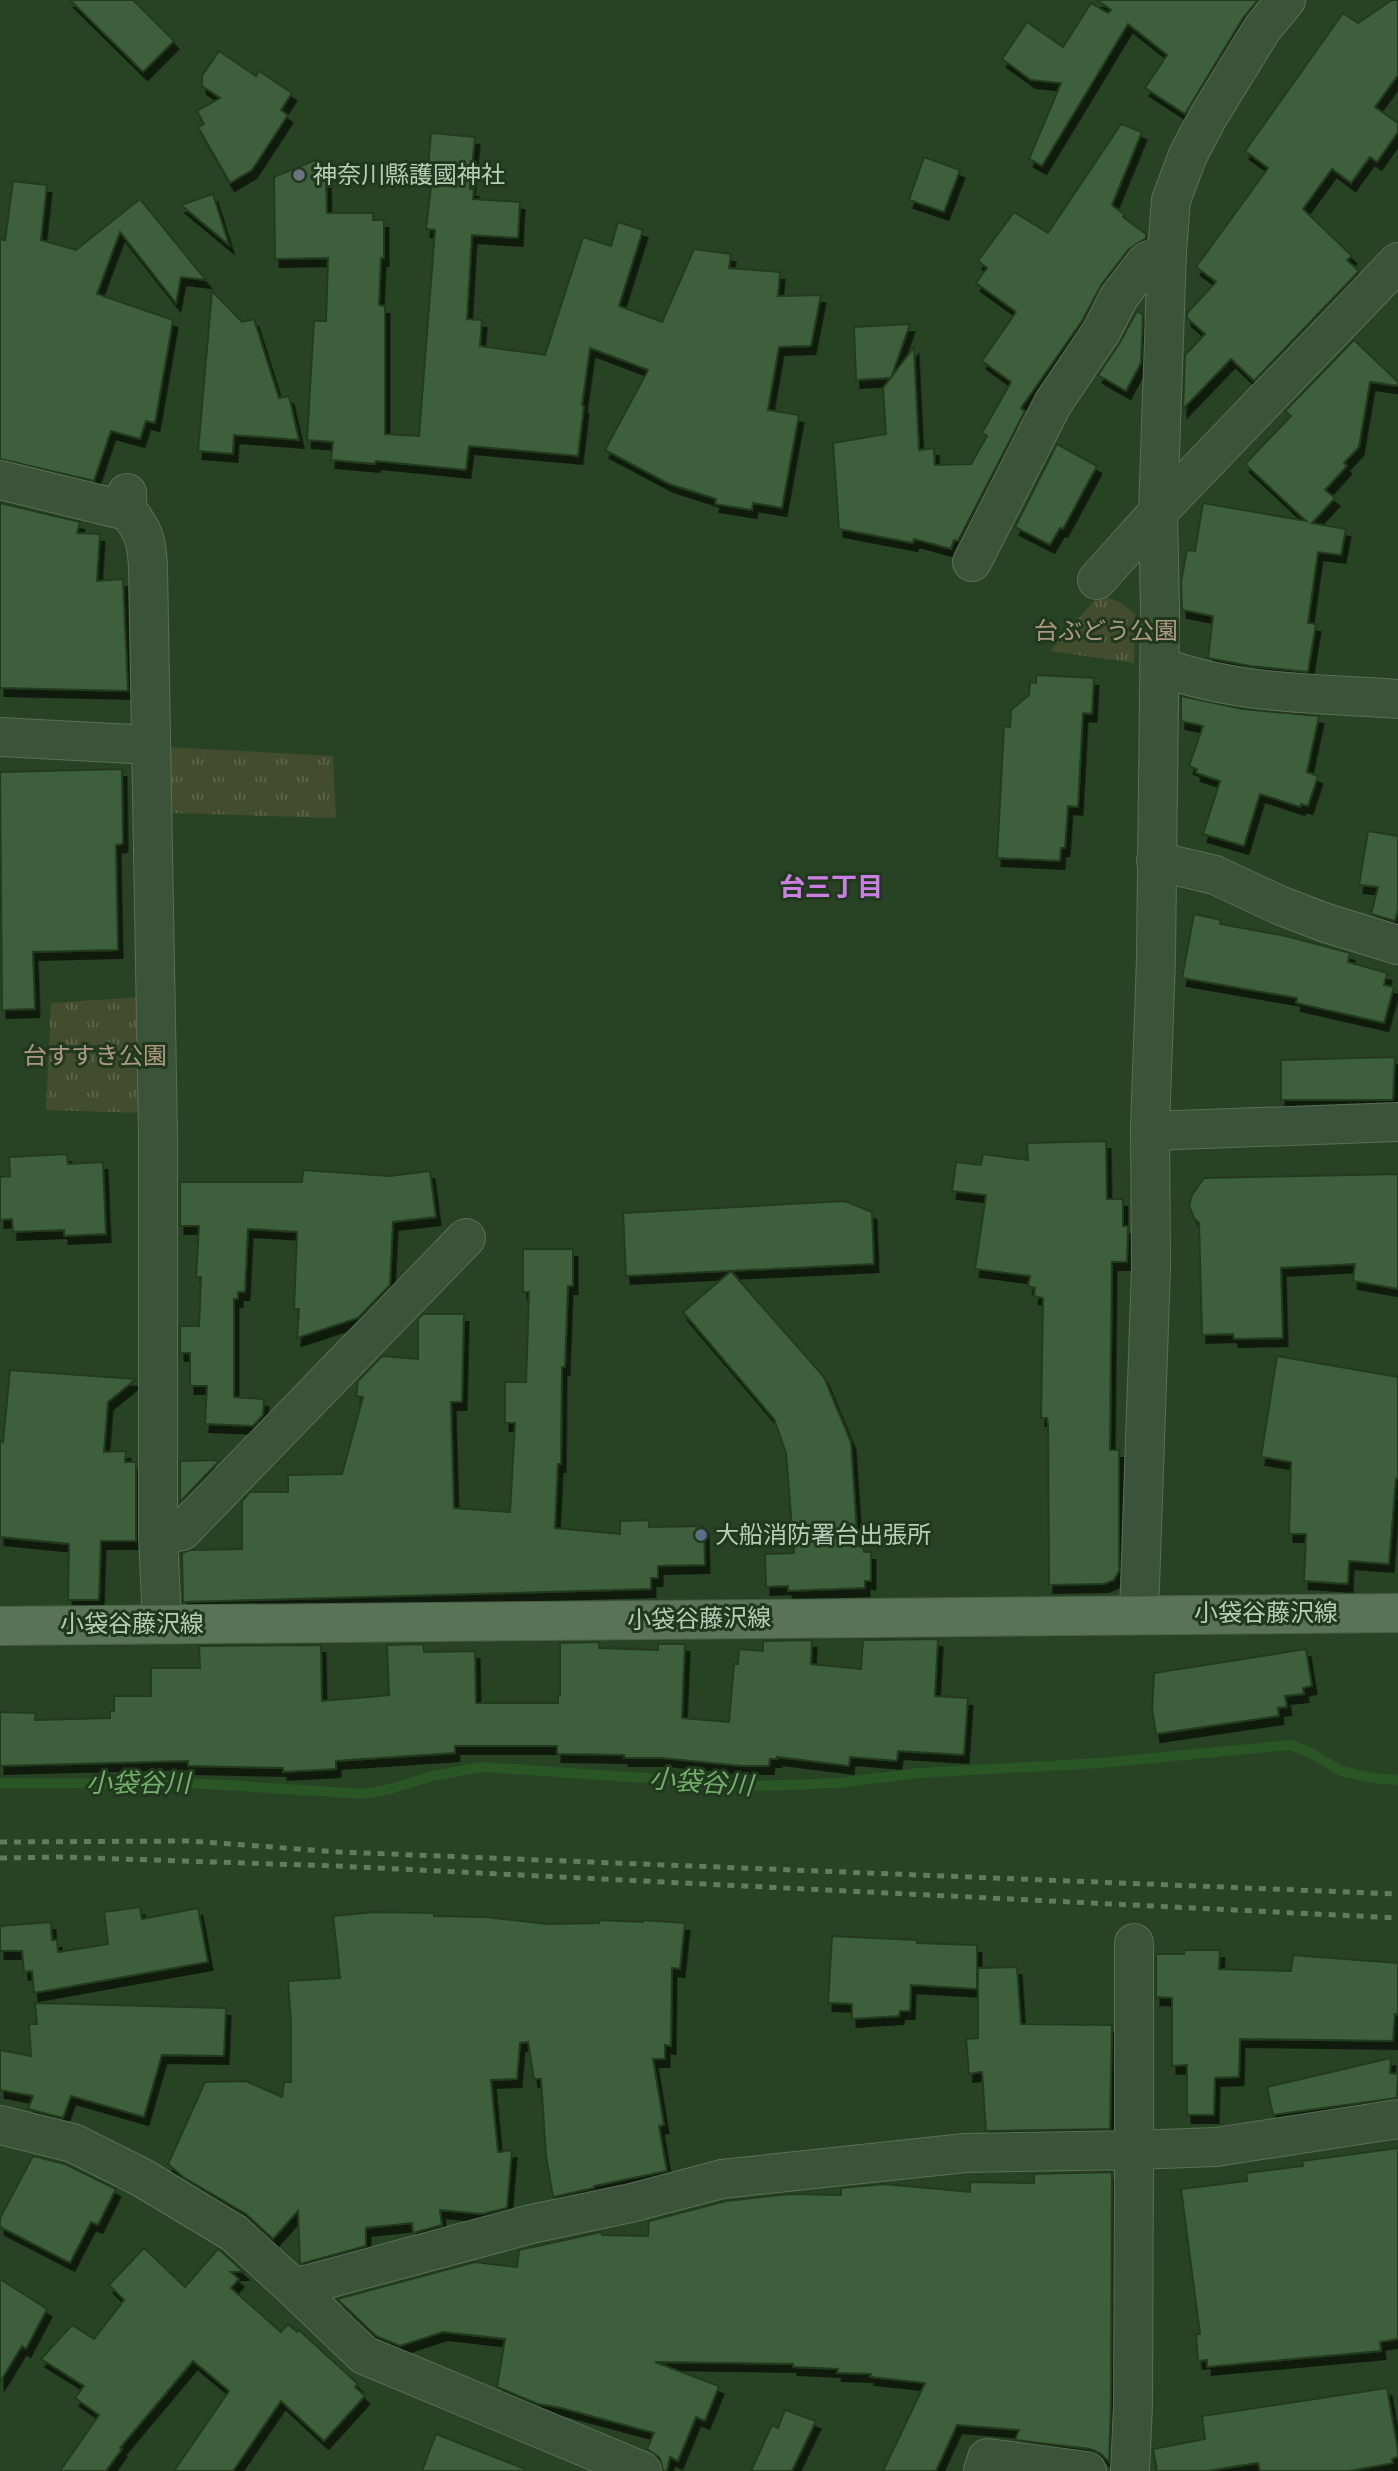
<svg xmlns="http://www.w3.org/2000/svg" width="1398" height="2471" font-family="'DejaVu Sans','Noto Sans JP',sans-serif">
<defs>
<pattern id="park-tufts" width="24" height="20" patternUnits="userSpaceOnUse" patternTransform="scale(1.75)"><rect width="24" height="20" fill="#444c2e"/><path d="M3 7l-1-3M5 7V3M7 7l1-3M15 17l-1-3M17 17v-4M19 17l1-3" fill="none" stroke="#5d654a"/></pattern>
<filter id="shadow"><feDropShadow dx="4.5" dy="8" stdDeviation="0" flood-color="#0009"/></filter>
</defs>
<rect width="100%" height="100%" fill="#274324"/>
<g fill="url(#park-tufts)">
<polygon points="1100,594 1121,603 1135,614 1134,663 1050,651"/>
<polygon points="166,747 333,756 336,818 173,813"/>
<polygon points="142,997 142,1113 46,1110 51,1003"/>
</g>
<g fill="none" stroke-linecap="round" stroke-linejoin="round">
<polyline stroke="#295624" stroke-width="10" points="0,1783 207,1784 364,1794 390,1789 432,1776 481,1767 762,1786 838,1783 919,1773 1101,1763 1291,1745 1311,1753 1341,1771 1372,1778 1398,1780"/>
</g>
<g fill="#3e5f3a" stroke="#223a1f" stroke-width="2" filter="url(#shadow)">
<polygon points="70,0 133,0 174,41 143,72"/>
<polygon points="1097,0 1258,0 1243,18 1185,114 1145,88 1167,55 1128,24 1042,166 1029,159 1061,83 1031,80 1002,59 1027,22 1063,47 1091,3 1108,13 1111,10"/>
<polygon points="1392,0 1398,0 1398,75 1375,107 1398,123 1398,132 1377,162 1370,157 1351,183 1332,169 1303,209 1352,256 1347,260 1359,271 1254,381 1231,359 1183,409 1185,355 1205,334 1187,318 1187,313 1216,282 1196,267 1268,168 1245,151 1343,13 1358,23"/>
<polygon points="219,51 256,76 259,71 292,93 281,110 288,115 252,170 230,183 198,127 204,124 197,111 220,98 202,86 202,76"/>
<polygon points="1121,124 1142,132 1112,205 1125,215 1123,217 1146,234 1146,238 1129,249 1102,284 1082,321 1021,408 1025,411 958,541 954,540 951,549 914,539 913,543 839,529 833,443 886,434 883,388 914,347 919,450 934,448 935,465 971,464 987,436 982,433 1011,382 982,361 1016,312 976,283 987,268 978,261 1014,212 1048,233"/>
<polygon points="431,133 475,137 470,189 474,189 473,199 520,202 518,238 472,235 467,319 482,320 480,346 545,355 583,237 611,246 618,222 643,230 619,306 662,322 694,249 731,254 729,268 780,272 778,296 821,295 811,346 779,347 768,410 799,415 782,508 753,503 752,510 715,504 716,499 669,484 605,450 648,370 590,348 582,405 584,406 578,456 469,446 466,470 376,461 375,464 331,460 333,442 307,440 314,321 326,321 328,258 275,259 274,177 320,158 326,171 327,213 373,213 373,220 384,220 384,258 381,258 379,305 385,306 385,434 419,436 435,230 426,229 433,169 428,168"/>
<polygon points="924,157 960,170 944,212 909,200"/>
<polygon points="13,181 47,185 41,240 76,250 140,199 206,280 181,277 176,303 120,232 97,294 173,320 155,423 146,421 140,439 111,431 94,481 0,459 0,239 5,240"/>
<polygon points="213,194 229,245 181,205"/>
<polygon points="212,291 242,322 254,319 279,398 289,396 299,440 234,435 233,454 198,451"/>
<polygon points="1137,311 1143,314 1141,363 1126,391 1098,375 1119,344"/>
<polygon points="910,324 891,378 856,380 854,327"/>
<polygon points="1354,340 1398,382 1398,386 1370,382 1359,447 1344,463 1347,466 1325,490 1335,498 1312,523 1346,529 1341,555 1318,552 1308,623 1316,624 1308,672 1250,666 1208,658 1213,616 1182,610 1181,582 1187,550 1195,551 1203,503 1306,521 1245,464 1291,416 1285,411"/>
<polygon points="1057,444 1097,466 1063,529 1060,528 1050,545 1015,527"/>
<polygon points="0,503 80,522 77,533 100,534 97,581 123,579 128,691 0,688"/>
<polygon points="1036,675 1094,678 1092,714 1083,713 1078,807 1068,806 1065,848 1061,848 1060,861 997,858 1004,726 1010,727 1011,710 1029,695 1030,682 1036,683"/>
<polygon points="1181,696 1243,709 1319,716 1307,772 1318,776 1308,806 1301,804 1300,807 1260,794 1244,846 1203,834 1220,781 1196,773 1197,769 1189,766 1203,726 1181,721"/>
<polygon points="122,769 123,844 116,845 118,950 33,952 35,1009 2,1010 0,772"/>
<polygon points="1368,831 1398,836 1398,910 1395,921 1371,914 1378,887 1359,885"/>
<polygon points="1194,914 1221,920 1220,924 1286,936 1350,953 1348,962 1387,973 1384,985 1394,987 1384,1023 1296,1003 1297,998 1182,978"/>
<polygon points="1395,1057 1393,1100 1281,1100 1281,1060"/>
<polygon points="1106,1141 1107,1199 1123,1199 1123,1226 1128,1226 1127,1262 1112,1262 1110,1450 1119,1450 1119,1571 1114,1580 1104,1584 1049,1585 1048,1425 1047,1418 1041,1418 1043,1298 1034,1296 1035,1288 1028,1286 1030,1276 975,1269 986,1195 952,1191 956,1162 981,1165 983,1154 1028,1160 1027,1143"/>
<polygon points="67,1154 68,1164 103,1162 106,1234 64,1236 64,1230 13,1232 12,1219 0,1220 0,1177 10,1176 9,1157"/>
<polygon points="303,1170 390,1176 430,1171 436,1217 393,1222 390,1285 358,1318 297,1338 299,1309 294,1309 297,1232 248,1229 245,1292 238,1292 238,1299 234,1299 234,1397 264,1399 263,1415 253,1426 205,1424 207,1386 190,1386 190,1353 180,1353 180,1326 199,1326 201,1277 196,1277 199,1226 180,1226 180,1182 302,1182"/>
<polygon points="1398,1174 1398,1289 1353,1281 1355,1264 1281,1268 1283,1338 1234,1339 1233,1334 1202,1335 1199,1223 1194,1218 1189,1206 1192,1195 1204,1178"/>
<polygon points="845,1201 872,1212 874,1264 626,1276 623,1213"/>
<polygon points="523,1249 573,1249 573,1286 568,1286 565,1367 562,1367 561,1464 558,1464 555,1528 620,1534 620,1521 649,1520 649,1527 704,1526 705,1565 658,1566 658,1578 651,1578 651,1589 183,1602 182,1553 190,1550 242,1549 242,1501 250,1492 288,1492 288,1475 342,1474 363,1397 356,1396 358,1381 382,1356 418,1359 418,1319 423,1314 464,1314 462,1402 451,1402 454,1508 510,1512 515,1423 505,1423 505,1382 526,1382 529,1292 523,1292"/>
<polygon points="731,1271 824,1377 851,1442 858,1546 863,1546 864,1552 871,1552 871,1581 865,1581 865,1588 788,1591 788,1586 766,1587 765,1554 794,1553 786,1453 774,1419 683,1312"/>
<polygon points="1277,1356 1398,1377 1398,1479 1396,1479 1389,1564 1349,1561 1348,1584 1304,1581 1306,1534 1289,1534 1291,1462 1261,1457"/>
<polygon points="10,1370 136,1379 108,1402 104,1452 126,1451 125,1462 136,1462 136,1541 101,1541 99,1600 68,1600 69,1544 0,1537 0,1441 3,1442"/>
<polygon points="220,1460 180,1502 180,1461"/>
<polygon points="938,1639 935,1696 968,1698 964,1755 898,1751 897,1761 850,1757 849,1766 777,1757 777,1759 770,1759 769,1766 742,1766 661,1758 624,1758 624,1755 557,1754 557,1746 455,1746 455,1753 336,1761 336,1769 283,1772 283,1768 188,1766 188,1761 0,1766 0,1712 36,1713 35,1720 110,1718 110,1711 114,1711 114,1696 151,1696 151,1668 200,1668 199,1646 321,1645 322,1701 389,1695 387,1645 423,1644 424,1652 475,1651 476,1703 558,1703 558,1695 560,1695 560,1643 599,1642 599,1648 658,1650 658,1644 685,1644 682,1718 729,1722 734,1664 738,1664 739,1649 763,1651 763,1641 812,1640 811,1664 861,1669 863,1640"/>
<polygon points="1306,1649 1312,1686 1303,1688 1304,1694 1285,1696 1287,1707 1278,1708 1279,1716 1156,1734 1152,1709 1154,1673"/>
<polygon points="140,1907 142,1919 198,1908 208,1962 34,1993 32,1971 24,1972 22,1951 0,1951 0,1926 51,1922 52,1940 57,1940 58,1952 108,1944 104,1912"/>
<polygon points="374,1912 434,1913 434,1916 486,1917 548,1924 599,1923 599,1920 643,1922 643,1920 685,1923 680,1969 672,1968 671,2046 665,2045 665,2059 653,2059 664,2125 659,2126 667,2171 594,2186 594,2188 553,2197 546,2156 541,2079 534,2079 528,2042 520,2043 517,2079 491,2080 498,2152 512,2150 507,2208 482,2214 440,2210 442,2225 413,2233 412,2223 366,2228 366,2246 300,2264 298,2211 273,2239 246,2214 183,2177 168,2164 205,2082 246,2081 282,2097 284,2082 291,2082 291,2022 288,1981 340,1978 333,1916"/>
<polygon points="832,1936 917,1940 917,1943 977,1945 977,1989 911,1985 910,2011 900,2011 899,2016 852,2019 852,2004 828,2003"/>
<polygon points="1184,1950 1220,1950 1219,1969 1291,1971 1293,1955 1398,1963 1398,2015 1395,2014 1393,2041 1240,2039 1239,2077 1215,2078 1214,2115 1187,2115 1187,2065 1172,2066 1172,1998 1156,1997 1156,1954 1184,1954"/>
<polygon points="1017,1967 1021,2024 1112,2025 1110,2129 986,2131 982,2072 969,2074 966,2039 978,2038 978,1968"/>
<polygon points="35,2003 226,2008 224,2056 162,2055 144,2117 71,2096 63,2118 28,2109 33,2096 0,2090 0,2050 31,2056 29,2024 37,2024"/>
<polygon points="1391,2058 1390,2073 1398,2074 1397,2098 1273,2115 1267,2087"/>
<polygon points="1398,2148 1398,2339 1380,2342 1381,2351 1207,2367 1207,2360 1198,2361 1196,2334 1200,2334 1181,2189 1247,2181 1246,2173 1303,2166 1302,2161"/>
<polygon points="33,2156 65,2164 116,2189 98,2225 91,2222 70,2263 0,2227 0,2218"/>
<polygon points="1112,2172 1111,2404 1109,2462 1100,2453 1090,2449 1015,2440 1019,2430 957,2425 936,2471 883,2471 925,2383 870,2377 871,2374 837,2373 838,2369 793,2367 793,2364 655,2362 719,2386 705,2421 696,2417 678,2461 670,2457 667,2471 663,2471 660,2458 647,2449 654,2433 561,2408 538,2404 497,2387 505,2339 443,2332 400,2346 376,2336 337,2299 475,2262 517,2267 519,2250 601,2232 602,2235 648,2236 649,2221 726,2201 789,2194 841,2195 841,2188 884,2184 970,2192 970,2182 1034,2183 1034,2174"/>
<polygon points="144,2248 185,2287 218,2249 221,2251 244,2272 231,2272 239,2279 231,2288 281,2332 288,2324 297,2332 299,2330 358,2384 355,2387 365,2396 324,2441 281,2401 233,2471 174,2471 229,2391 193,2361 120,2448 122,2449 106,2471 60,2471 99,2415 75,2398 84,2386 41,2359 72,2325 94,2339 124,2300 109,2285"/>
<polygon points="0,2279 47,2309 26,2349 22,2346 0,2382"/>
<polygon points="1387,2388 1398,2450 1398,2457 1392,2459 1393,2463 1350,2471 1260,2471 1258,2463 1207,2471 1157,2471 1153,2449 1205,2439 1202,2416"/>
<polygon points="785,2410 816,2421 792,2471 751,2471 772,2425 778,2428"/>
<polygon points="436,2434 525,2469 525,2471 422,2471"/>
</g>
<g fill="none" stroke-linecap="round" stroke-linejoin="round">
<g stroke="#597056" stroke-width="40">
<g id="minor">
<polyline points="0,480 127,511"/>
<path d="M127,493C127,516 130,511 140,529C147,541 147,554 148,567L158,1135V1535L162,1624"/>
<polyline points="972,562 1053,403 1101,332 1119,297 1146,262 1167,252"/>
<polyline points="1097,580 1158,512 1398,262"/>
<path d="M1159,666C1235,695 1318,693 1398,699"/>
<polyline points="0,737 151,745"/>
<polyline points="1156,861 1215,875 1279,905 1326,923 1398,945"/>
<polyline points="1150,1131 1398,1122"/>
<polyline points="158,1535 182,1531 466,1238"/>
<polyline points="1139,1614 1151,1268 1150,1127 1156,958 1160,610 1158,512 1167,252 1171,200 1188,155 1208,117 1262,29 1286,0"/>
<polyline points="1134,1943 1134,2150 1216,2147 1398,2119"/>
<polyline points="0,2125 73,2143 141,2177 234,2233 294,2288 531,2224 631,2203 722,2179 965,2153 1134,2150 1133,2405 1130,2471"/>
<polyline points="294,2288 364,2355 642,2471"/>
<polyline points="983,2471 987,2458 1087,2471"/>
</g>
</g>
<g stroke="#475f45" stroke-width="40">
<polyline id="major" points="0,1626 1398,1613"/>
</g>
<use href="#minor" stroke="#3b5338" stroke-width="38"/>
<use href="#major" stroke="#597356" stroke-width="38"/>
<g stroke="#5f7c5c" stroke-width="5" stroke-dasharray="7 7" stroke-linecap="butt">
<polyline points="0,1842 190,1841 339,1852 1398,1894"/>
<polyline points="0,1858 59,1857 337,1866 1398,1918"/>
</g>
</g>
<circle fill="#6b7280" stroke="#20381d" stroke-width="2.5" cx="299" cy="175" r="7"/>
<circle fill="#5c6f8a" stroke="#20381d" stroke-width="2.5" cx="701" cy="1535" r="7"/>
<g text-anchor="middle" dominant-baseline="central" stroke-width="6" stroke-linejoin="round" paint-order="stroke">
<g font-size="24" fill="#b7cdb5" stroke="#20381d" text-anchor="start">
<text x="313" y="175">神奈川縣護國神社</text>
<text x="715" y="1535">大船消防署台出張所</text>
</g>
<g font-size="24" fill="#ae9980" stroke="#20381d">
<text x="1106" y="631">台ぶどう公園</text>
<text x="95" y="1056">台すすき公園</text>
</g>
<g font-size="24" fill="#b7cdb5" stroke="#20381d">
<text x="1266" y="1613">小袋谷藤沢線</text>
<text transform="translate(699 1619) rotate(-1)">小袋谷藤沢線</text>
<text x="132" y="1624">小袋谷藤沢線</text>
</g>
<g font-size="26" font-weight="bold" fill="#cc7ee5" stroke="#20381d">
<text x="831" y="887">台三丁目</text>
</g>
<g font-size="26" font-style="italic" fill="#73af6b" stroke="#20381d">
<text transform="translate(701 1782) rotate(4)">小袋谷川</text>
<text x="138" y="1783">小袋谷川</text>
</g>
</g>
</svg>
